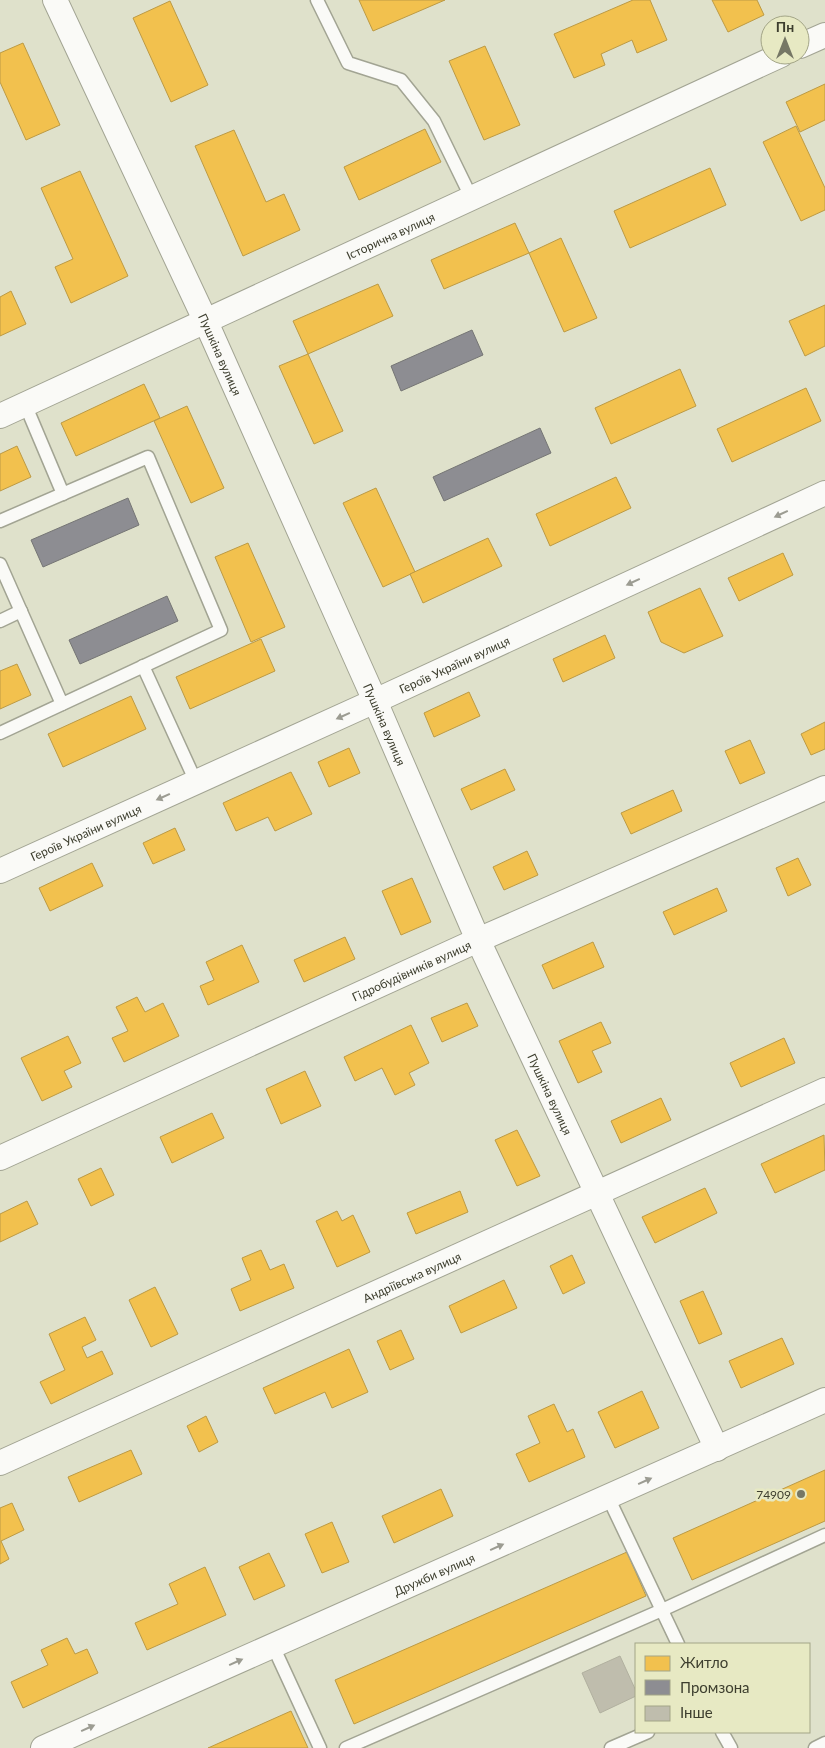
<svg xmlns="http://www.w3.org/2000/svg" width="825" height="1748" font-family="Lato,sans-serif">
<rect width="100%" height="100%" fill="#dfe1cb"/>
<g fill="#f2c14e" stroke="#bc9a44">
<polygon points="359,0 445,0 373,31"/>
<polygon points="633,0 650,0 667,40 637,53 632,40 601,54 605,65 574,78 554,34"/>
<polygon points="712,0 757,0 764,15 728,32"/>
<polygon points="170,1 208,85 171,102 133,18"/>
<polygon points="23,43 60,125 26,140 0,82 0,53"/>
<polygon points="485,46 520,125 484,140 449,61"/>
<polygon points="825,84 825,120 800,132 786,102"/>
<polygon points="796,126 825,188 825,210 801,221 763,142"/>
<polygon points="425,129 441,162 359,200 344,167"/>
<polygon points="234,130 266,202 284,194 300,230 243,256 195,146"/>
<polygon points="710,168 726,205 630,248 614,211"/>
<polygon points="80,171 128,276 71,303 55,267 73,259 41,188"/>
<polygon points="515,223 529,253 444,289 431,260"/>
<polygon points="561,238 597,318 564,332 529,253"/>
<polygon points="378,284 393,316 308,354 293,321"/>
<polygon points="11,291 26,324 0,336 0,297"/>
<polygon points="825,305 825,346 805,356 789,321"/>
<polygon points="308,354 343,431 314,444 279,366"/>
<polygon points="680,369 696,406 611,444 595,408"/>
<polygon points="144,384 160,418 76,456 61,423"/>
<polygon points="806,388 821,421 732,462 717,429"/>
<polygon points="187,406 224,488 191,503 154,421"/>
<polygon points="17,446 31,477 0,491 0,454"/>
<polygon points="616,477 631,508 550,546 536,514"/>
<polygon points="376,488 415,572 383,587 343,503"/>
<polygon points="488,538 502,566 423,603 410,574"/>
<polygon points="248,543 285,627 251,642 215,557"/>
<polygon points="783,553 793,575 739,601 728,578"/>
<polygon points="700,588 723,636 684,653 661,642 648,612"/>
<polygon points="605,635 615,658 563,682 553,659"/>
<polygon points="261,639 275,671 190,709 176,677"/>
<polygon points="17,664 31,695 0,709 0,671"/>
<polygon points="469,692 480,716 434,737 424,713"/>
<polygon points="131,696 146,729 63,767 48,734"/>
<polygon points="825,722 825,749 811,755 801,734"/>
<polygon points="750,740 765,773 740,784 725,751"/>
<polygon points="349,748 360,773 329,787 318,762"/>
<polygon points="505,769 515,790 471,810 461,789"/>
<polygon points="291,772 312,814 275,831 268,817 236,831 223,803"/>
<polygon points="673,790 682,811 631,834 621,813"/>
<polygon points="175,828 185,850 153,864 143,843"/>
<polygon points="527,851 538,875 504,890 493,867"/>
<polygon points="798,858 811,885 788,896 776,868"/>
<polygon points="92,863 103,886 50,911 39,888"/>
<polygon points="412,878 431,922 401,935 382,891"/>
<polygon points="717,888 727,911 674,935 663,912"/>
<polygon points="345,937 355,959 304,982 294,960"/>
<polygon points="593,942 604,967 553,989 542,965"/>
<polygon points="242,945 259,982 208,1005 200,986 214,980 206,962"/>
<polygon points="137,997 145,1012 163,1003 179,1036 124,1062 112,1038 128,1031 116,1007"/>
<polygon points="467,1003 478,1026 442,1042 431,1018"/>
<polygon points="601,1022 611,1043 592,1051 602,1072 578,1083 559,1041"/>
<polygon points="411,1025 429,1063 409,1073 415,1085 395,1095 382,1068 355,1081 344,1057"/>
<polygon points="68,1036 81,1063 64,1071 72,1087 42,1101 21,1058"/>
<polygon points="784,1038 795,1063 741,1087 730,1063"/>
<polygon points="305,1071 321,1106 281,1124 266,1089"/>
<polygon points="661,1098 671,1120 621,1143 611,1121"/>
<polygon points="212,1113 224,1138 172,1163 160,1137"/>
<polygon points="517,1130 540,1176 517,1186 495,1140"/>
<polygon points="824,1135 825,1170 775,1193 761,1164"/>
<polygon points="101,1168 114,1195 91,1206 78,1179"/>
<polygon points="705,1188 717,1213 655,1243 642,1217"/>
<polygon points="460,1191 468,1212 416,1234 407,1213"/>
<polygon points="27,1201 38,1224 0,1242 0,1214"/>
<polygon points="337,1211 342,1221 353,1215 370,1252 337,1267 316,1221"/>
<polygon points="261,1250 270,1270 284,1264 294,1288 240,1311 231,1289 251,1280 242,1258"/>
<polygon points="572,1255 585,1283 563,1294 550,1266"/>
<polygon points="504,1280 517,1308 461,1333 449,1306"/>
<polygon points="155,1287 178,1334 151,1347 129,1300"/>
<polygon points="703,1291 722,1334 699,1344 680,1301"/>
<polygon points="85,1317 96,1340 82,1347 87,1358 102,1351 113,1374 51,1404 40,1382 65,1370 49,1334"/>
<polygon points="401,1330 414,1359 390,1370 377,1341"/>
<polygon points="782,1338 794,1364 741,1388 729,1361"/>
<polygon points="349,1349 368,1392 332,1408 325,1392 275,1414 263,1388"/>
<polygon points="642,1391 659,1428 615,1448 598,1412"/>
<polygon points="554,1404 567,1432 573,1429 585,1457 529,1482 516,1454 540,1443 528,1416"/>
<polygon points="206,1416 218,1442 199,1452 187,1426"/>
<polygon points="131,1450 142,1474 79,1502 68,1477"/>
<polygon points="825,1470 825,1521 692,1580 673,1538"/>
<polygon points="441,1489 453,1516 394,1543 382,1516"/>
<polygon points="12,1503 24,1530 1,1541 9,1559 0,1564 0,1508"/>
<polygon points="332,1522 349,1562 322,1573 305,1534"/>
<polygon points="627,1552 646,1596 354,1724 335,1680"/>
<polygon points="269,1553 285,1586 254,1600 239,1567"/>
<polygon points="205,1567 226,1615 147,1650 135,1623 178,1604 169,1584"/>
<polygon points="67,1638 75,1654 87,1649 98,1673 23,1708 11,1682 48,1665 41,1650"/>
<polygon points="291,1711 308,1748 208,1748"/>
</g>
<g fill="#8d8d92" stroke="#757574">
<polygon points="472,330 483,355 401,391 391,366"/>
<polygon points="540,428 551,453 444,501 433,477"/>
<polygon points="128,498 139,525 43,567 31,540"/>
<polygon points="167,596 178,621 80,664 69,640"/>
</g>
<polygon fill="#bfbdad" stroke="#b1b09f" points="620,1656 636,1691 636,1696 600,1713 582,1673"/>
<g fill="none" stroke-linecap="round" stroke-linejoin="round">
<g stroke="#a2a493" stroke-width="15">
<g id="service">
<polyline points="317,0 348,63 401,80 434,121 472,199"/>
<polyline points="25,404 63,494"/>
<polyline points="0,521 148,457 221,630 0,733"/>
<polyline points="0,564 62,704"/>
<polyline points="0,621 21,611"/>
<polyline points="143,666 196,782"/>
<polyline points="608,1497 678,1644"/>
<polyline points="273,1646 320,1748"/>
<polyline points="722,1732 731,1748"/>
<polyline points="346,1748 662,1610 825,1535"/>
<polyline points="611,1748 648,1732"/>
<polyline points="815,1748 825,1743"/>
</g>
</g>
<g stroke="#a2a493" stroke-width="26">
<g id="minor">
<path id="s1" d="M55,0L206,322L375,701L478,940L717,1449"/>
<polyline points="800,46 825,35"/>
<path id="s2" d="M0,416L781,55"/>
<path id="s3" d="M0,871L375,701L825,493"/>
<path id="s4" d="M0,1158L478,940L825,788"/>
<path id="s5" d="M0,1463L825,1090"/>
<path id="s6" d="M43,1748L825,1400"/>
</g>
</g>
<use href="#service" stroke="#fafaf7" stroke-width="12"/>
<use href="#minor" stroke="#fafaf7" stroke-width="24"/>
</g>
<defs><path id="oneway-solid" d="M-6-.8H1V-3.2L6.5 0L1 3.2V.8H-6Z" transform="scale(1.25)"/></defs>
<g fill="#9c9c92">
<use href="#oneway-solid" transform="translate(781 514) rotate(155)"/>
<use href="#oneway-solid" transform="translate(633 582) rotate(155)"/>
<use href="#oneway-solid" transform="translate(343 716) rotate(156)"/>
<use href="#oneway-solid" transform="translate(163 797) rotate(156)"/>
<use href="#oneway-solid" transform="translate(645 1481) rotate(-24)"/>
<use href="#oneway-solid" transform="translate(497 1547) rotate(-24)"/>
<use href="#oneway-solid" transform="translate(236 1662) rotate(-24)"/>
<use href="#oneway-solid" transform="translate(88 1728) rotate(-24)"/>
</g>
<circle fill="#767765" stroke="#e7e9c3" stroke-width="2" cx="801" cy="1494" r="5"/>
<g text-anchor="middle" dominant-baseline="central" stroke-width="5" stroke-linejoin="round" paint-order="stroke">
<g font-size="12" fill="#3d3e2e" stroke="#e7e9c3">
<text stroke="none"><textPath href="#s2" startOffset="430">Історична вулиця</textPath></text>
<text stroke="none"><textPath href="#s1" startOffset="391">Пушкіна вулиця</textPath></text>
<text stroke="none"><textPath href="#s3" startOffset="499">Героїв України вулиця</textPath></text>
<text stroke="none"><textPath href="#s1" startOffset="796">Пушкіна вулиця</textPath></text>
<text stroke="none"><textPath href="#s3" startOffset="94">Героїв України вулиця</textPath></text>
<text stroke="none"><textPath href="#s4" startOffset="452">Гідробудівників вулиця</textPath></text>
<text stroke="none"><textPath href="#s1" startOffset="1201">Пушкіна вулиця</textPath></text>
<text stroke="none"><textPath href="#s5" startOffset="452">Андріївська вулиця</textPath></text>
<text stroke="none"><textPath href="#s6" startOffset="428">Дружби вулиця</textPath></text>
</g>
<g font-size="12" fill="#3d3e2e" stroke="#e7e9c3" text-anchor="end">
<text x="791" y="1494">74909</text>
</g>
</g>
<rect x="635" y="1643" width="175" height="90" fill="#e7e9c3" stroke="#a3a587"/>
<rect x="645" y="1656" width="25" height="15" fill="#f2c14e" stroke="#a3a587"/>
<text x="680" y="1668" font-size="15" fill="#3d3e2e">Житло</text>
<rect x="645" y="1680" width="25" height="15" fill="#8d8d92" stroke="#a3a587"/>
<text x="680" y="1693" font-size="15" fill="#3d3e2e">Промзона</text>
<rect x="645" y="1706" width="25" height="15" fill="#bfbdad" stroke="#a3a587"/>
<text x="680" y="1718" font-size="15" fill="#3d3e2e">Інше</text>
<g transform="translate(785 40)"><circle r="24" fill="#e7e9c3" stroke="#a3a587"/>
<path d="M0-4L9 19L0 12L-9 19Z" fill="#767765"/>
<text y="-8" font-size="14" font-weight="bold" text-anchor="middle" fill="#3d3e2e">Пн</text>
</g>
</svg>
